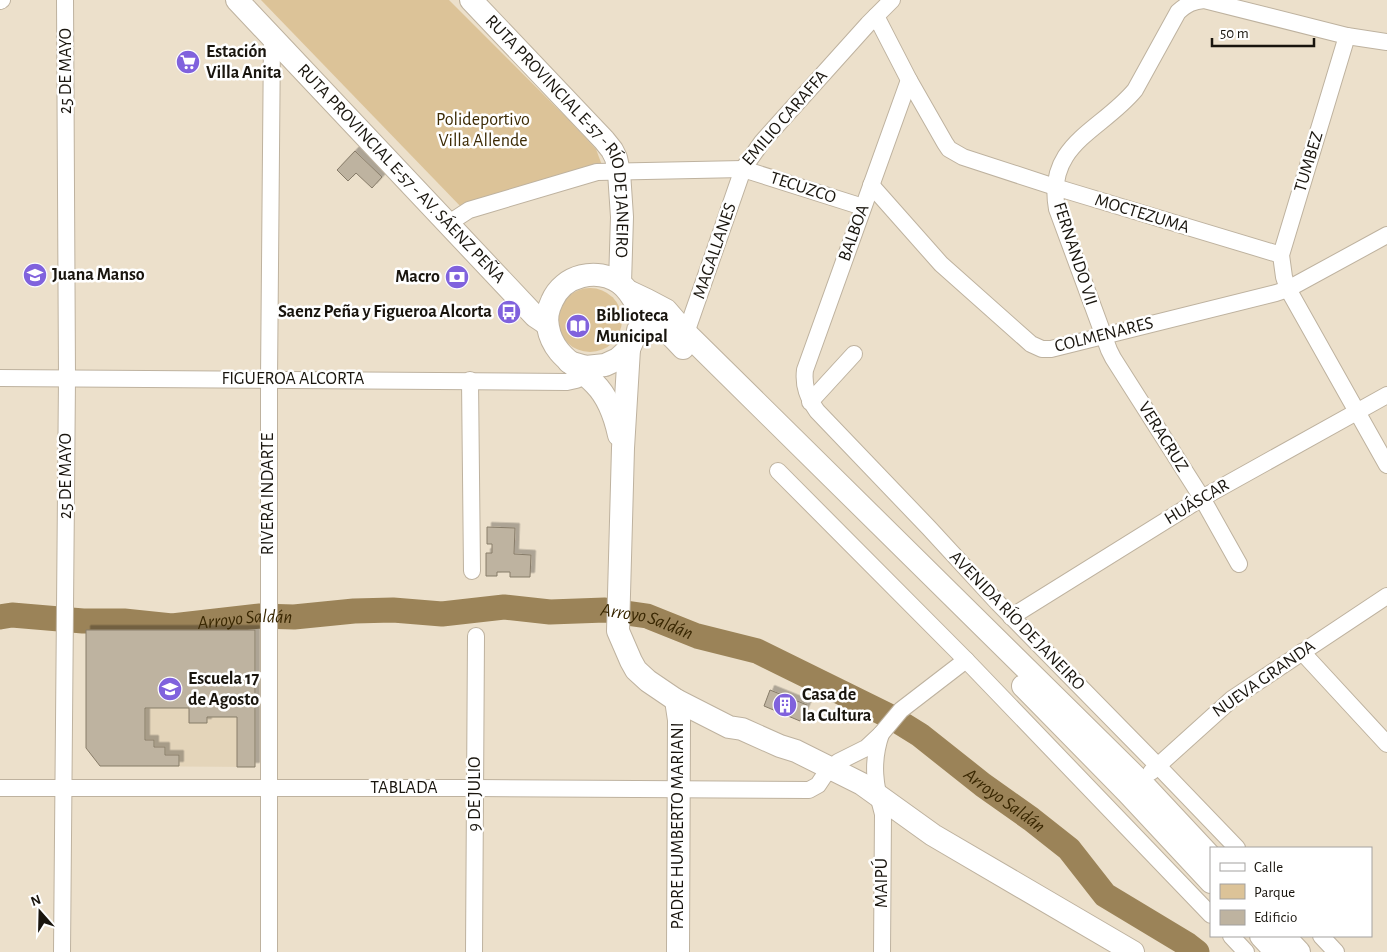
<svg xmlns="http://www.w3.org/2000/svg" width="1387" height="952" font-family="'Alegreya Sans',sans-serif">
<defs>
<filter id="shadow"><feDropShadow dx="4.5" dy="-4.5" stdDeviation="0" flood-color="#0004"/></filter>
</defs>
<rect width="100%" height="100%" fill="#ece0cb"/>
<polygon fill="#e4d5ba" points="86,630 255,630 255,767 100,766 86,748"/>
<g fill="#dcc398">
<polygon points="261,0 449,0 566,117 596,149 603,168 463,209"/>
<circle cx="590" cy="320" r="32"/>
</g>
<g fill="none" stroke-linecap="round" stroke-linejoin="round">
<path stroke="#9b8358" stroke-width="25" id="s1" d="M0,617L12,615L83,621H124L172,626L260,616L294,617L354,611L393,610L442,614L504,607L550,612L605,610L647,616L697,636L757,651L891,717L920,735L983,785L1031,819L1069,849L1105,895L1188,945L1197,952"/>
</g>
<g fill="#beb3a0" stroke="#877c69" filter="url(#shadow)">
<polygon points="355,151 382,177 372,188 356,173 348,181 337,170"/>
<polygon points="487,527 515,528 514,554 531,555 530,577 510,577 510,572 497,572 497,576 486,576 486,553 492,553 492,544 487,544"/>
<polygon points="86,630 255,630 255,767 237,767 237,717 207,717 207,723 189,723 189,708 145,708 145,740 154,740 154,747 165,747 165,755 179,755 179,766 100,766 86,748"/>
<polygon points="770,690 807,705 800,721 764,706"/>
</g>
<g fill="none" stroke-linecap="round" stroke-linejoin="round">
<g stroke="#beb29f" stroke-width="18">
<g id="street">
<polyline points="0,1 2,0"/>
<polyline points="876,16 909,80 945,143 949,149 963,157 1055,187 1281,255"/>
<polyline points="1347,36 1281,255 1284,277 1288,289 1387,465"/>
<path d="M909,80L805,370C803,386 808,398 817,411L929,528L998,603L1159,767L1237,848"/>
<polyline points="871,185 941,264 1031,344 1042,349 1051,349 1276,293 1288,289 1387,235"/>
<polyline points="449,223 469,210 597,172 743,169 863,207"/>
<polyline points="686,333 743,169 762,142 868,24 892,0"/>
<polyline points="0,378 567,382 576,380 593,372"/>
<polyline points="470,380 472,571"/>
<polyline points="810,402 854,354"/>
<polyline points="778,471 966,660 1211,915"/>
<path d="M1239,564L1202,498L1113,358L1109,350L1057,209C1045,144 1101,131 1135,90L1178,12C1187,4 1193,1 1204,0L1347,36L1387,42"/>
<polyline points="1011,617 1202,498 1387,395"/>
<polyline points="1302,652 1387,744"/>
<path d="M881,734C871,763 875,786 883,814L882,952"/>
<polyline points="1151,772 1232,699 1387,596"/>
<polyline points="0,788 475,788 809,790 818,785 824,776 838,762 866,748 881,734 901,710 966,660"/>
<polyline points="1231,936 1246,952"/>
<polyline points="1321,936 1336,952"/>
<polyline points="62,952 67,378 65,0"/>
<polyline points="269,952 269,380 272,36"/>
<polyline points="474,952 476,636"/>
</g>
</g>
<g stroke="#beb29f" stroke-width="24">
<g id="secondary">
<path id="s2" d="M237,0L535,316L547,324"/>
<path id="s3" d="M471,0L604,140L612,150L616,158L619,172L622,217L620,283"/>
<polyline points="630,292 647,300 666,310 686,333 1140,781 1211,857"/>
<path d="M638,330C662,320 667,332 683,348"/>
<polyline points="629,349 623,448 618,631 631,661 636,670 648,681 676,700 729,727 742,729 780,746 796,751 862,784 933,835 1133,952"/>
<polyline points="569,362 586,367 605,365 618,359 629,349 633,340"/>
<path d="M619,435C615,417 609,398 595,384C577,365 553,356 548,327C546,318 548,309 552,301C563,275 597,267 620,283C627,289 632,296 636,304"/>
<polyline points="1023,686 1127,792 1211,882"/>
<polyline points="676,700 679,720 678,952"/>
<polyline points="1261,936 1276,952"/>
<polyline points="1284,936 1299,952"/>
</g>
</g>
<use href="#street" stroke="#fff" stroke-width="16"/>
<use href="#secondary" stroke="#fff" stroke-width="22"/>
</g>
<defs>
<g id="supermarket-disc" transform="scale(1.25)"><circle r="9.5" fill="#8062dd" stroke="#fff"/><path d="M-6-5.5h2.5l.6 2H6L4.5 2H-2.5L-4.4-4H-6ZM-1.5 3.2a1.3 1.3 0 1 0 .1 0ZM3 3.2a1.3 1.3 0 1 0 .1 0Z" fill="#fff"/></g>
<g id="school-disc" transform="scale(1.25)"><circle r="9.5" fill="#8062dd" stroke="#fff"/><path d="M0-5L7-2L0 1L-7-2ZM-4 1L0 2.5L4 1V4Q0 6-4 4Z" fill="#fff"/></g>
<g id="bank-disc" transform="scale(1.25)"><circle r="9.5" fill="#8062dd" stroke="#fff"/><path d="M-6-4H6V4H-6ZM0-2.3a2.3 2.3 0 1 0 0 4.6a2.3 2.3 0 1 0 0-4.6Z" fill="#fff"/></g>
<g id="bus-disc" transform="scale(1.25)"><circle r="9.5" fill="#8062dd" stroke="#fff"/><path d="M-5-6H5V4H4V6H2V4H-2V6H-4V4H-5ZM-3.5-4V0h7V-4ZM-3.5 1.2v1.5H-2V1.2ZM2 1.2v1.5H3.5V1.2Z" fill="#fff"/></g>
<g id="library-disc" transform="scale(1.25)"><circle r="9.5" fill="#8062dd" stroke="#fff"/><path d="M-6-4Q-3-5.5-.7-3.5V5Q-3 3-6 4ZM6-4Q3-5.5 .7-3.5V5Q3 3 6 4Z" fill="#fff"/></g>
<g id="building-disc" transform="scale(1.25)"><circle r="9.5" fill="#8062dd" stroke="#fff"/><path d="M-4-6H4V6H1V3H-1V6H-4ZM-2.5-4.3h1.7v1.8h-1.7ZM.8-4.3h1.7v1.8H.8ZM-2.5-1h1.7V.8h-1.7ZM.8-1h1.7V.8H.8Z" fill="#fff"/></g>
</defs>
<g fill-rule="evenodd">
<use href="#supermarket-disc" x="188" y="62"/>
<use href="#school-disc" x="35" y="275"/>
<use href="#bank-disc" x="457" y="277"/>
<use href="#bus-disc" x="509" y="312"/>
<use href="#library-disc" x="578" y="326"/>
<use href="#school-disc" x="170" y="689"/>
<use href="#building-disc" x="785" y="705"/>
</g>
<g text-anchor="middle" dominant-baseline="central" stroke-width="5" stroke-linejoin="round" paint-order="stroke">
<g font-size="18" font-weight="bold" fill="#19150e" stroke="#fff" text-anchor="start">
<text x="206" y="52">Estación<tspan x="206" dy="21">Villa Anita</tspan></text>
<text x="52" y="275">Juana Manso</text>
<text x="440" y="277" text-anchor="end">Macro</text>
<text x="492" y="312" text-anchor="end">Saenz Peña y Figueroa Alcorta</text>
<text x="596" y="316">Biblioteca<tspan x="596" dy="21">Municipal</tspan></text>
<text x="188" y="679">Escuela 17<tspan x="188" dy="21">de Agosto</tspan></text>
<text x="802" y="695">Casa de<tspan x="802" dy="21">la Cultura</tspan></text>
</g>
<g font-size="18" fill="#19150e" stroke="#fff">
<text transform="translate(66 71) rotate(-90)">25 DE MAYO</text>
<text transform="translate(785 118) rotate(-49)">EMILIO CARAFFA</text>
<text stroke="none"><textPath href="#s3" startOffset="170">RUTA PROVINCIAL E-57 - RÍO DE JANEIRO</textPath></text>
<text transform="translate(1309 162) rotate(-73)">TUMBEZ</text>
<text stroke="none"><textPath href="#s2" startOffset="239">RUTA PROVINCIAL E-57 - AV. SÁENZ PEÑA</textPath></text>
<text transform="translate(803 188) rotate(18)">TECUZCO</text>
<text transform="translate(1142 214) rotate(17)">MOCTEZUMA</text>
<text transform="translate(854 233) rotate(-70)">BALBOA</text>
<text transform="translate(715 251) rotate(-71)">MAGALLANES</text>
<text transform="translate(1075 254) rotate(72)">FERNANDO VII</text>
<text transform="translate(1104 335) rotate(-14)">COLMENARES</text>
<text x="293" y="379">FIGUEROA ALCORTA</text>
<text transform="translate(1163 437) rotate(58)">VERACRUZ</text>
<text transform="translate(66 476) rotate(-90)">25 DE MAYO</text>
<text transform="translate(268 494) rotate(-90)">RIVERA INDARTE</text>
<text transform="translate(1197 502) rotate(-31)">HUÁSCAR</text>
<text transform="translate(1017 621) rotate(46)">AVENIDA RÍO DE JANEIRO</text>
<text transform="translate(1264 679) rotate(-35)">NUEVA GRANDA</text>
<text x="404" y="788">TABLADA</text>
<text transform="translate(475 794) rotate(-90)">9 DE JULIO</text>
<text transform="translate(678 826) rotate(-90)">PADRE HUMBERTO MARIANI</text>
<text transform="translate(882 883) rotate(-90)">MAIPÚ</text>
</g>
<g font-size="18" fill="#3c2a04" stroke="#fff">
<text x="483" y="120">Polideportivo<tspan x="483" dy="21">Villa Allende</tspan></text>
</g>
<g font-size="19" font-style="italic" fill="#392702" stroke="#fff">
<text stroke="none"><textPath href="#s1" startOffset="246">Arroyo Saldán</textPath></text>
<text stroke="none"><textPath href="#s1" startOffset="651">Arroyo Saldán</textPath></text>
<text stroke="none"><textPath href="#s1" startOffset="1056">Arroyo Saldán</textPath></text>
</g>
</g>
<rect x="1210" y="847" width="162" height="90" fill="#ffffff" stroke="#a3a19f"/>
<rect x="1220" y="863" width="25" height="8" fill="#ffffff" stroke="#a3a19f"/>
<text x="1254" y="872" font-size="15" fill="#19150e">Calle</text>
<rect x="1220" y="884" width="25" height="15" fill="#dcc398" stroke="#a3a19f"/>
<text x="1254" y="897" font-size="15" fill="#19150e">Parque</text>
<rect x="1220" y="910" width="25" height="15" fill="#beb3a0" stroke="#a3a19f"/>
<text x="1254" y="922" font-size="15" fill="#19150e">Edificio</text>
<g transform="translate(40 912) rotate(340)" stroke="#ffffff" stroke-width="4" paint-order="stroke">
<path d="M0-4L9 19L0 12L-9 19Z" fill="#19150e"/>
<text y="-8" font-size="14" font-weight="bold" text-anchor="middle" fill="#19150e">N</text>
</g>
<path d="M1212 38v8h102v-8" fill="none" stroke="#19150e" stroke-width="2.5"/>
<text x="1220" y="38" font-size="15" fill="#19150e" stroke="#ffffff" stroke-width="4" paint-order="stroke">50 m</text>
</svg>
